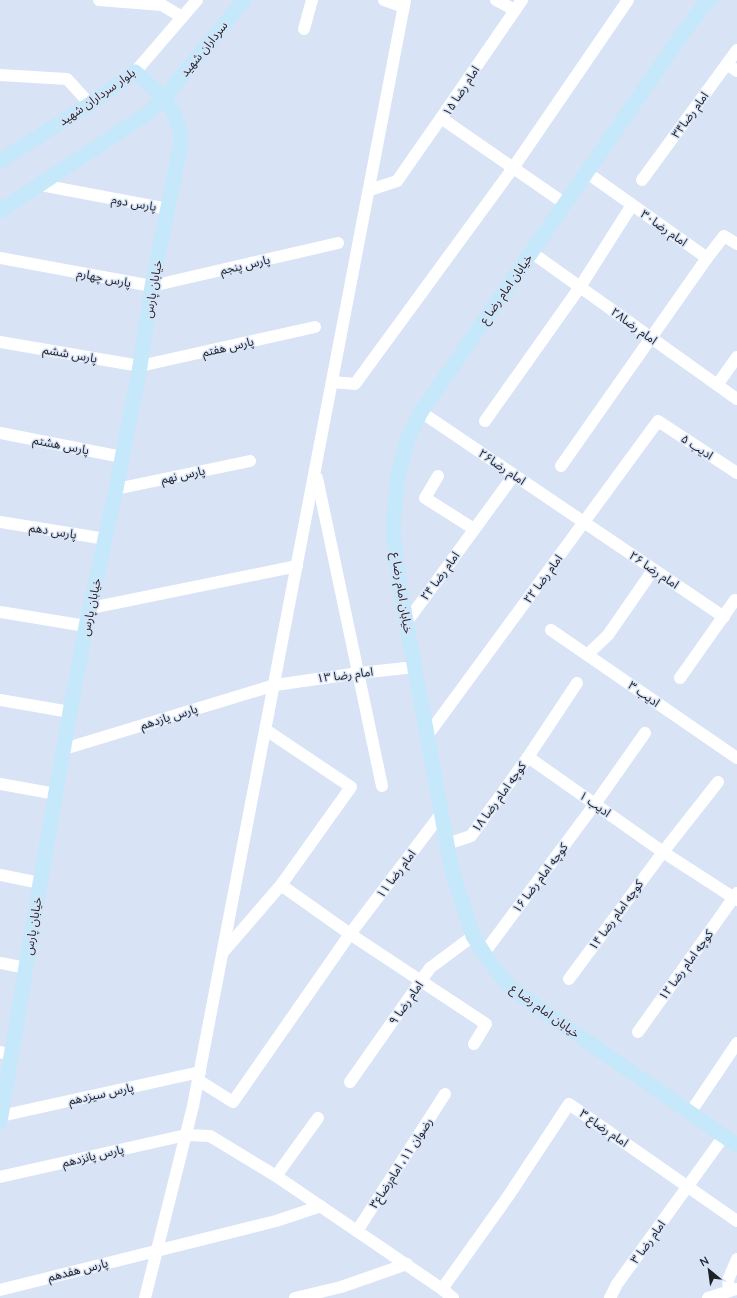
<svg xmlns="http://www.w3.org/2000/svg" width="737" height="1298" font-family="'Nunito Sans','Noto Sans Arabic',sans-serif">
<rect width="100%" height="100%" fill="#d8e3f6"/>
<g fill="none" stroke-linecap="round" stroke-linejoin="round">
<g stroke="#fff" stroke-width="12">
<polyline points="99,0 162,5 182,17"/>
<polyline points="384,0 404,7"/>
<polyline points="496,0 515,10"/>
<polyline points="522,0 441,118 564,203"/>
<polyline points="304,29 312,0"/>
<polyline points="727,64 737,71"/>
<polyline points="135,72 197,0"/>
<polyline points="0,75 67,79 90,104"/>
<polyline points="586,172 707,258 724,236 737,244"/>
<polyline points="642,180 737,50"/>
<polyline points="41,185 168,209"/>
<polyline points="370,190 397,181 441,118"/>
<polyline points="531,252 737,399"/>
<polyline points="0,258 152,286 338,243"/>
<polyline points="0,342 140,366 315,327"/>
<polyline points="333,382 355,384 513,168 628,0"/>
<polyline points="717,385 737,357"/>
<polyline points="421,412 724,617"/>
<polyline points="485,421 580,287 632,205"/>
<polyline points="0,433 122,457"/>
<polyline points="561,466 707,258"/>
<polyline points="438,476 425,498 474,529"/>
<polyline points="317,478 382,786"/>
<polyline points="116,489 250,461"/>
<polyline points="0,522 106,539"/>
<polyline points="91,608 297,566"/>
<polyline points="0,612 86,626"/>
<polyline points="406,623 514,475"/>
<polyline points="551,630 737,758"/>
<polyline points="588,654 608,635 653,570"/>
<polyline points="680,678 735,600"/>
<polyline points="577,683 528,757 663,852 737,900"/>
<polyline points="0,700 70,712"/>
<polyline points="266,730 351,787 281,885 350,934 441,814"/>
<polyline points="427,736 658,421 737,473"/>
<polyline points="64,749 275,685 359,673 415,667"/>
<polyline points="0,784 56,794"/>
<polyline points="447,844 471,836 528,757"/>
<polyline points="0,875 40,883"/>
<polyline points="224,951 281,885"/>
<polyline points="484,953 595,804 645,733"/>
<polyline points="0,963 26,968"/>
<polyline points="569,979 663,852 718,782"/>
<polyline points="638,1032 737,893"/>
<polyline points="0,1052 12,1055"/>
<polyline points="198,1080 233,1102 350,934 486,1024 474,1044"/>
<polyline points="350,1082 430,968 473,936"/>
<polyline points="690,1113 737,1043"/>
<polyline points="1,1116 200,1072"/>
<polyline points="276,1176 318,1118"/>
<polyline points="0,1177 186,1135 210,1136 276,1176 442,1289 453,1298"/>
<polyline points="357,1231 445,1094"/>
<polyline points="442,1289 509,1195 569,1104 737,1221"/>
<polyline points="0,1290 276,1221 321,1206"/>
<polyline points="729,1291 728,1280 737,1259"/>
<polyline points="145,1298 193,1106 405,0"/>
<polyline points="295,1298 341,1287 407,1264"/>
<polyline points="610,1298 617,1284 724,1136"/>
<polyline points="708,1298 736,1289"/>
</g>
<g stroke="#c6e8fb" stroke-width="15">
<polyline points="711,0 705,4 683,33 421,412 408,438 398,474 393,529 399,582 452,871 473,936 491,964 513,990 737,1145"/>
<path d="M0,161L90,104L135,72C160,94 179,106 181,143L152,286L140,366L116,489L86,626L70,712L40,883L0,1122"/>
<polyline points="0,211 148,113 164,98 244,0"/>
</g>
</g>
<g text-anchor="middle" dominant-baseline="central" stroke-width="3" stroke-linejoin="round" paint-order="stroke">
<g font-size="12" fill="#1d2128" stroke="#d8e3f6">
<text transform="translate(204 49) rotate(-51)">سرداران شهید</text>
<text transform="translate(461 91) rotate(-57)">۱۵ امام رضا</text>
<text transform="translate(97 97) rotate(-35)">بلوار سرداران شهید</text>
<text transform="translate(690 115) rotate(-54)">امام رضا۳۴</text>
<text transform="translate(134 203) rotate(10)">پارس‌‌ دوم</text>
<text transform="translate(664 228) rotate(35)">امام رضا۳۰</text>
<text transform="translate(245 265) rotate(-13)">پارس‌‌ پنجم</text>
<text transform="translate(104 278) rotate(11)">پارس‌‌ چهارم</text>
<text transform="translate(153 289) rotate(-80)">خیابان پارس</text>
<text transform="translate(506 289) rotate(-55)">خیابان امام رضا ع</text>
<text transform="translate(634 326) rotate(36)">امام رضا۲۸</text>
<text transform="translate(228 347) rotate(-13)">پارس‌‌ هفتم</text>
<text transform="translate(70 354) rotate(10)">پارس‌‌ ششم</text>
<text transform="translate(61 445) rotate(11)">پارس‌‌ هشتم</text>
<text transform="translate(697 447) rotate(33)">ادیب ۵</text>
<text transform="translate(502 467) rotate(34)">امام رضا۲۶</text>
<text transform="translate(183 475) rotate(-12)">پارس‌‌ نهم</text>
<text transform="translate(53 531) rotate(9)">پارس‌‌ دهم</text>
<text transform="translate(654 570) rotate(34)">امام رضا ۲۶</text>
<text transform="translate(440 576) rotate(-54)">امام رضا ۲۴</text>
<text transform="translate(543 579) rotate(-54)">امام رضا ۲۲</text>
<text transform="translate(402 593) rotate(81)">خیابان امام رضا ع</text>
<text transform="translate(91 607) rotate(-78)">خیابان پارس</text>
<text transform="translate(345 675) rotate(-7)">امام رضا ۱۳</text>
<text transform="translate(644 694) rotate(35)">ادیب ۳</text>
<text transform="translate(169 717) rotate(-17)">پارس‌‌ یازدهم</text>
<text transform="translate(499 797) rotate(-54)">کوچه امام رضا ۱۸</text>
<text transform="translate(595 804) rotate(35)">ادیب ۱</text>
<text transform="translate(396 874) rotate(-53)">امام رضا ۱۱</text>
<text transform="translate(540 878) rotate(-53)">کوچه امام رضا ۱۶</text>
<text transform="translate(616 915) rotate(-54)">کوچه امام رضا ۱۴</text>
<text transform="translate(33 926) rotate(-81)">خیابان پارس</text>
<text transform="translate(686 965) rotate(-54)">کوچه امام رضا ۱۲</text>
<text transform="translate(406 1003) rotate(-55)">امام رضا ۹</text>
<text transform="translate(545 1011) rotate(36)">خیابان امام رضا ع</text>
<text transform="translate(101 1094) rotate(-12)">پارس‌ سیزدهم</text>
<text transform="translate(604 1128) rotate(35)">امام رضا‌ع ۳</text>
<text transform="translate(93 1156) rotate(-13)">پارس‌ پانزدهم</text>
<text transform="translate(401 1163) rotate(-57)">رضوان ۱۱، امام‌رضا‌ع‌۳</text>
<text transform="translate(648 1242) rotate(-54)">امام رضا ۳</text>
<text transform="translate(78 1270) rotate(-14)">پارس‌ هفدهم</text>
</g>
</g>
<g transform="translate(709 1270) rotate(331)" stroke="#d8e3f6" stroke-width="3" paint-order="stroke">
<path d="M0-3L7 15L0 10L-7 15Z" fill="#1d2128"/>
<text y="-6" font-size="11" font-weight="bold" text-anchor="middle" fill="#1d2128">N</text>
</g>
</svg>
